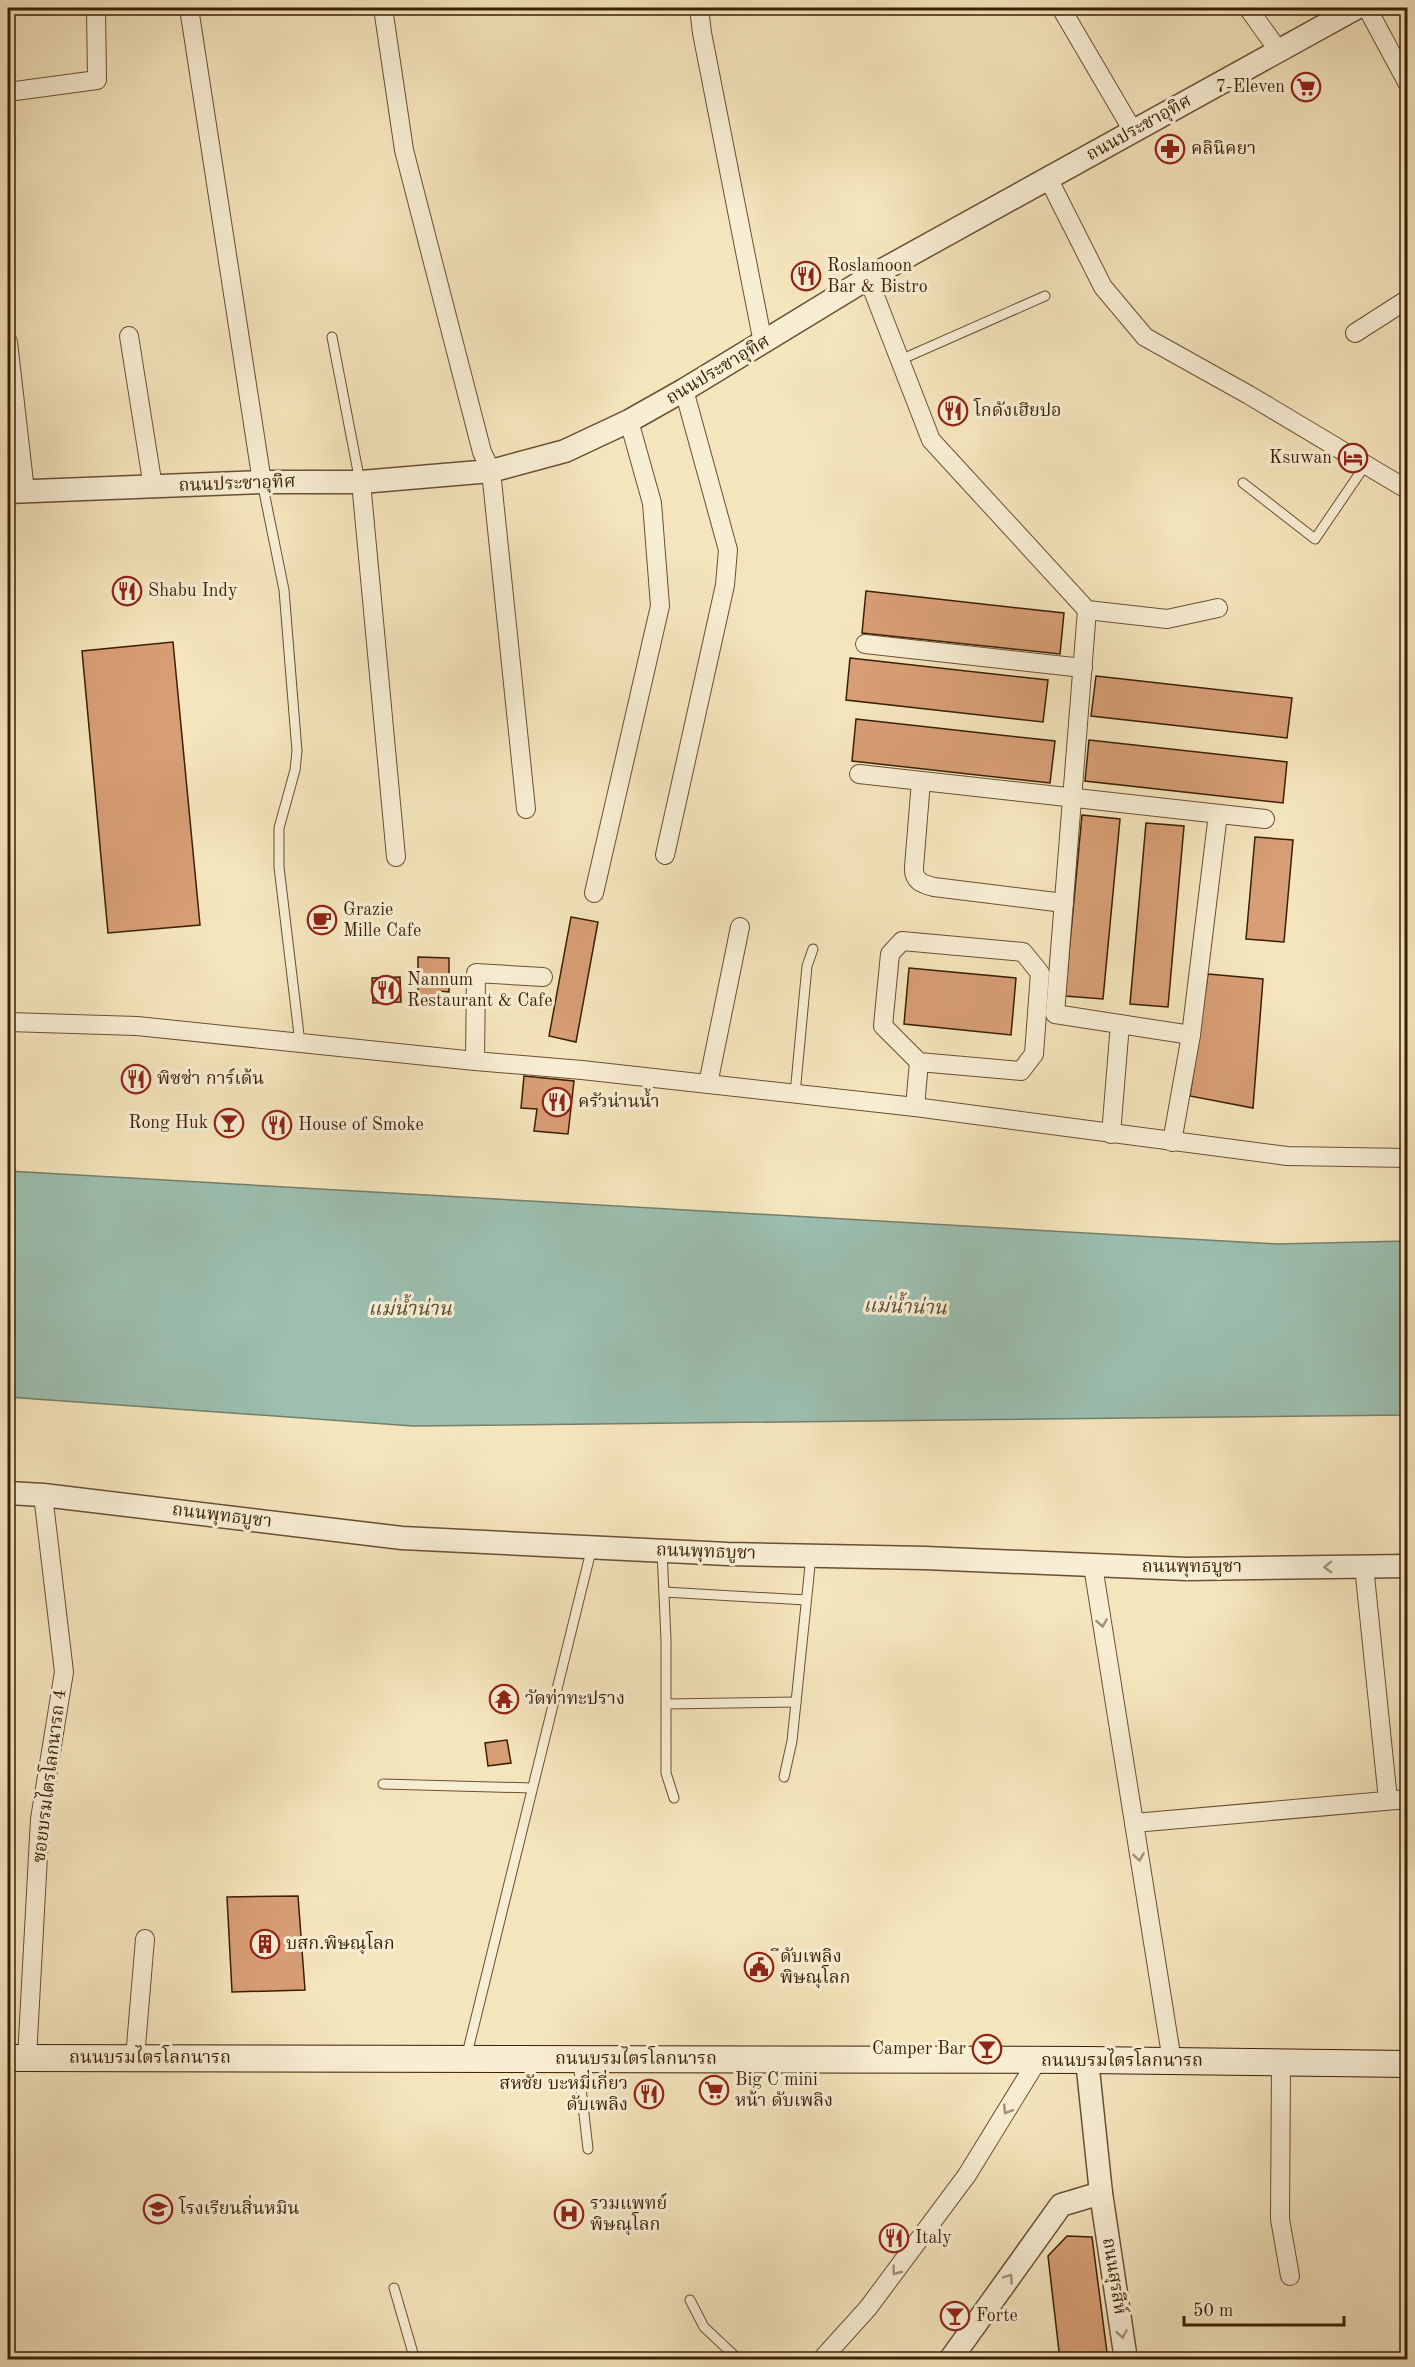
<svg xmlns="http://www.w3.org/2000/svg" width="1415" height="2367" font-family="'Old Standard TT','Noto Serif Thai',serif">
<rect width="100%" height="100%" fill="#f5e5bd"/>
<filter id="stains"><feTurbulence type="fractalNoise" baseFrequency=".00333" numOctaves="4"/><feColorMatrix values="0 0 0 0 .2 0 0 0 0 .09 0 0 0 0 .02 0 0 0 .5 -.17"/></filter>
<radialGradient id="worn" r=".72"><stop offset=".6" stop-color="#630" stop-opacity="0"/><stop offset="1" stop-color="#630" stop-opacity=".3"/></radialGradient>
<polygon fill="#9cbfb0" stroke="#747f6b" stroke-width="1.5" points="8,1171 1278,1244 1407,1241 1407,1415 413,1426 8,1397"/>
<g fill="#d89e76" stroke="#391f03" stroke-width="1.5">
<polygon points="866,591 1064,613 1060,654 862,633"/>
<polygon points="173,642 200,925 108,933 82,651"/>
<polygon points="850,658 1048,680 1043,722 846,700"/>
<polygon points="1096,676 1292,698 1287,738 1091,716"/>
<polygon points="856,719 1055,741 1050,783 852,761"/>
<polygon points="1089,740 1287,762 1283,803 1085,781"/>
<polygon points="1082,815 1120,819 1103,999 1065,996"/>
<polygon points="1146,823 1184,826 1168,1007 1130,1004"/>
<polygon points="1255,837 1293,840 1284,942 1246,939"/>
<polygon points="571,917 598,922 576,1042 549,1036"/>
<polygon points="418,957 449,958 449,992 439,991 438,1005 418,1005"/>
<polygon points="909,968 1016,978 1011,1035 904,1024"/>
<polygon points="1208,974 1263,979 1253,1108 1190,1096"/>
<polygon points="400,977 401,1002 373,1003 372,978"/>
<polygon points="524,1076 574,1081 568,1134 534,1131 537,1109 521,1108"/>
<polygon points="507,1740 511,1763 488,1766 485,1743"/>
<polygon points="298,1896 305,1990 232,1992 227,1897"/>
<polygon points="8,1958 9,1958 10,2012 8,2012"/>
<polygon points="1067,2236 1092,2237 1108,2360 1060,2360 1048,2256"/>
</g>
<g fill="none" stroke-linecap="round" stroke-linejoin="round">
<g stroke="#685032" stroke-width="11">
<g id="service">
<polyline points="332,337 360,482"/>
<polyline points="900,360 1045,296"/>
<polyline points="262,482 284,590 297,751 295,770 279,828 279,867 300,1043"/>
<polyline points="1243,483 1315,539 1366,464"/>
<polyline points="795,1094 807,966 813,949"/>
<polyline points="662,1551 666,1640 666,1773 674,1798"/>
<polyline points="664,1592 806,1600"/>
<polyline points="666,1704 796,1702"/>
<polyline points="784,1777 792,1741 811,1556"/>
<polyline points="383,1784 532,1788"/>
<polyline points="466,2058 592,1547"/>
<polyline points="578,2062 588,2149"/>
<polyline points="394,2288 415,2360"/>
<polyline points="690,2300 704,2327 739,2360"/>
</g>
</g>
<g stroke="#685032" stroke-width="20">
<g id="minor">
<polyline points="189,8 262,482"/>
<polyline points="383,8 404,150 482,452 491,471 526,809"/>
<polyline points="699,8 702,33 763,343"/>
<polyline points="1061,8 1133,131"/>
<polyline points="1248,8 1278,50"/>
<polyline points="1367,8 1408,84"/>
<polyline points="8,92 97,80 96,8"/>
<polyline points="1048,178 1103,287 1145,337 1249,395 1408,490"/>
<polyline points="868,278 931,440 1087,610 1167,619 1218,608"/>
<polyline points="1355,333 1408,299"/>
<polyline points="129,336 153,487"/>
<polyline points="8,342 25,491"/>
<polyline points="361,482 396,857"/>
<polyline points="1087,610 1055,1014 1191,1035"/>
<polyline points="865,644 1083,668"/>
<polyline points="859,774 1265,819"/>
<path d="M921,781L914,867C913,881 922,884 934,887L1064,903"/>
<polyline points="665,855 725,585 728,550 684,390"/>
<polyline points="594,893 660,606 652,503 629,421"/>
<polyline points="8,1022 137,1026 475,1061 582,1070 915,1107 1287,1156 1408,1158"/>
<polyline points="475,1061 476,973 543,977"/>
<polyline points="708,1084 740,927"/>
<polyline points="915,1107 919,1062 1021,1071 1034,1054 1040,973 1023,952 902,941 890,954 883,1026 919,1062"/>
<polyline points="1111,1134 1120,1024"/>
<polyline points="1172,1142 1191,1035 1218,814"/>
<polyline points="1093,1566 1172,2061"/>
<polyline points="1364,1566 1388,1800"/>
<polyline points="1134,1823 1408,1799"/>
<polyline points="27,2058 40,1819 64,1672 43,1495"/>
<polyline points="135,2058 145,1939"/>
<polyline points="1281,2062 1280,2219 1290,2276"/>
<polyline points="821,2360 868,2308 967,2175 1037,2061"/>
</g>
</g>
<g stroke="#685032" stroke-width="25">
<g id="tertiary">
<polyline points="8,492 262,482 361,482 491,471 565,451 629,421 684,390 868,278 1356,8"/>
<polyline points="8,1493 43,1495 402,1538 728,1554 925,1558 1187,1569 1408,1566"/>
<polyline points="1087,2060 1101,2193 1126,2360"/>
<polyline points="950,2360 1061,2205 1101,2193"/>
</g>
</g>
<g stroke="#391f03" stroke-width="28">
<polyline id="secondary" points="8,2058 1087,2060 1408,2064"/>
</g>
<use href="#service" stroke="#f8eed4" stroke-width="9"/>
<use href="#minor" stroke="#f8eed4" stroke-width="18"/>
<use href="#tertiary" stroke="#f8eed4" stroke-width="22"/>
<use href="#secondary" stroke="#f8eed4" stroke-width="26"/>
</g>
<defs><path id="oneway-chevron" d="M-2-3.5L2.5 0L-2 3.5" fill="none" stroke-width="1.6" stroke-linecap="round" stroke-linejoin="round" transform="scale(1.5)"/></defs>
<g stroke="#a29176">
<use href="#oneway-chevron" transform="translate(1328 1567) rotate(179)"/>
<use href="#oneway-chevron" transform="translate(1102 1623) rotate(81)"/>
<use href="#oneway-chevron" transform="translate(1139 1857) rotate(81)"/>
<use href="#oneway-chevron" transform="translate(1007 2110) rotate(122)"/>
<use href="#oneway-chevron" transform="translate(896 2271) rotate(127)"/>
<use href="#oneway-chevron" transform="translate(1009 2278) rotate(-55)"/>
<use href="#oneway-chevron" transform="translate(1122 2334) rotate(81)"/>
</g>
<defs>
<g id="supermarket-ring" transform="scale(1.5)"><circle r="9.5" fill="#f8eed4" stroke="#8f2418" stroke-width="1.5"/><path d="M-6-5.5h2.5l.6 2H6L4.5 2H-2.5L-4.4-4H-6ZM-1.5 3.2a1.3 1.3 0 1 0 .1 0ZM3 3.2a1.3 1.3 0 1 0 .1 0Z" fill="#8f2418"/></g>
<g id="pharmacy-ring" transform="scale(1.5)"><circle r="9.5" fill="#f8eed4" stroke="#8f2418" stroke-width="1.5"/><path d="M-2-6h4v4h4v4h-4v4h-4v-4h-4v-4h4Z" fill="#8f2418"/></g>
<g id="restaurant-ring" transform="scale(1.5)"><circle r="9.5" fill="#f8eed4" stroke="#8f2418" stroke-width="1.5"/><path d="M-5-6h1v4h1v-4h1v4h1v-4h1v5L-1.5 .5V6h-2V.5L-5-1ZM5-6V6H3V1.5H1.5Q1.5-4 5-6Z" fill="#8f2418"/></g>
<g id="hotel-ring" transform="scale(1.5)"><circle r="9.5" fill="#f8eed4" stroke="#8f2418" stroke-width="1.5"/><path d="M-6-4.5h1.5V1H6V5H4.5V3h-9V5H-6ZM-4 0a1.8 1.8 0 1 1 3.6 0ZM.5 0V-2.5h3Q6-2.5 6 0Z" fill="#8f2418"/></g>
<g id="cafe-ring" transform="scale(1.5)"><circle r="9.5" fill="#f8eed4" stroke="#8f2418" stroke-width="1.5"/><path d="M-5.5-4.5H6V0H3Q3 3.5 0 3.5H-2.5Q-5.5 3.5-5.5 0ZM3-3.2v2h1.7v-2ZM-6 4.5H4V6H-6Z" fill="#8f2418"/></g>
<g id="bar-ring" transform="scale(1.5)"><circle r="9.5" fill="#f8eed4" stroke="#8f2418" stroke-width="1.5"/><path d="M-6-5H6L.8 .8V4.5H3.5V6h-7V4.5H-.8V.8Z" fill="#8f2418"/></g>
<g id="temple-ring" transform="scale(1.5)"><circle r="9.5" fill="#f8eed4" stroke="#8f2418" stroke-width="1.5"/><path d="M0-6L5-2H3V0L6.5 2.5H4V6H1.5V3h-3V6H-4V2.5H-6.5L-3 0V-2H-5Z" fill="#8f2418"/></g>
<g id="building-ring" transform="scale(1.5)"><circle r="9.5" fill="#f8eed4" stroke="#8f2418" stroke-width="1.5"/><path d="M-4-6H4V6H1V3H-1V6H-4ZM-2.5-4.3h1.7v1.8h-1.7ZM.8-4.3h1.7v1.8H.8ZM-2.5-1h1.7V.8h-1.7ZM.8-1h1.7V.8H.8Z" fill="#8f2418"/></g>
<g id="civic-ring" transform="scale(1.5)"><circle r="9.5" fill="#f8eed4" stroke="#8f2418" stroke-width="1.5"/><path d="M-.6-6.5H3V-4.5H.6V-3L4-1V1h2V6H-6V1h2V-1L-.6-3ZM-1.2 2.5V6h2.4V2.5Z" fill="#8f2418"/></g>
<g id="school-ring" transform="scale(1.5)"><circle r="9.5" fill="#f8eed4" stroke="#8f2418" stroke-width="1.5"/><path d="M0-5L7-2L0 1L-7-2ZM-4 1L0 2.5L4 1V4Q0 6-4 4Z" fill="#8f2418"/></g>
<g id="hospital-ring" transform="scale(1.5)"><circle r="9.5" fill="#f8eed4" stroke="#8f2418" stroke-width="1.5"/><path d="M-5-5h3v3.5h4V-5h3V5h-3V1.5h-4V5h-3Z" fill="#8f2418"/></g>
</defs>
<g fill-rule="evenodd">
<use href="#supermarket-ring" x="1306" y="87"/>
<use href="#pharmacy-ring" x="1170" y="149"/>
<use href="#restaurant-ring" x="806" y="276"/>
<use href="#restaurant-ring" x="953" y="411"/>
<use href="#hotel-ring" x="1353" y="458"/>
<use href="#restaurant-ring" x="127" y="591"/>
<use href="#cafe-ring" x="322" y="920"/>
<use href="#restaurant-ring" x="386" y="990"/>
<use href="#restaurant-ring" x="136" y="1079"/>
<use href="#restaurant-ring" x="557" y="1102"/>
<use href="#bar-ring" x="229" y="1123"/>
<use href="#restaurant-ring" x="277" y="1125"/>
<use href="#temple-ring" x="504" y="1699"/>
<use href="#building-ring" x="265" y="1944"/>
<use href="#civic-ring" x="759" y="1967"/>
<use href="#bar-ring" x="987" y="2049"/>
<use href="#supermarket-ring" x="714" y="2090"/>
<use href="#restaurant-ring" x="649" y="2094"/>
<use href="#school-ring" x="158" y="2209"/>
<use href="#hospital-ring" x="569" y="2214"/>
<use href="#restaurant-ring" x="894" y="2238"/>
<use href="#bar-ring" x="955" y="2316"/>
</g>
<g text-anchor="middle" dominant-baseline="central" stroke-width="6" stroke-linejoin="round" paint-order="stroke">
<g font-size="18" fill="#391f03" stroke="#f8eed4" text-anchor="start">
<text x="1285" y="87" text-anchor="end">7-Eleven</text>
<text x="1191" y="149">คลินิคยา</text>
<text x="827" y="266">Roslamoon<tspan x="827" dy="21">Bar &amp; Bistro</tspan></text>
<text x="974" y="411">โกดังเฮียปอ</text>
<text x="1332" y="458" text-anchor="end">Ksuwan</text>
<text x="148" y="591">Shabu Indy</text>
<text x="343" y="910">Grazie<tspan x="343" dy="21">Mille Cafe</tspan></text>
<text x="407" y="980">Nannum<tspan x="407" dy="21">Restaurant &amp; Cafe</tspan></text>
<text x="157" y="1079">พิซซ่า การ์เด้น</text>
<text x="578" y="1102">ครัวน่านน้ำ</text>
<text x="208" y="1123" text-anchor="end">Rong Huk</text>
<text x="298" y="1125">House of Smoke</text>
<text x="525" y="1699">วัดท่าทะปราง</text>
<text x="286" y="1944">บสก.พิษณุโลก</text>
<text x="780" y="1957">ีดับเพลิง<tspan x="780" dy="21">พิษณุโลก</tspan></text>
<text x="966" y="2049" text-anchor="end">Camper Bar</text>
<text x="735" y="2080">Big C mini<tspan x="735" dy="21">หน้า ดับเพลิง</tspan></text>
<text x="628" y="2084" text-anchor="end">สหชัย บะหมี่เกี่ยว<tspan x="628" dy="21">ดับเพลิง</tspan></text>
<text x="590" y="2204">รวมแพทย์<tspan x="590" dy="21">พิษณุโลก</tspan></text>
<text x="179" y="2209">โรงเรียนสิ่นหมิน</text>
<text x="915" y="2238">Italy</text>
<text x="976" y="2316">Forte</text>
</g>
<g font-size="18" fill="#391f03" stroke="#f8eed4">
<text transform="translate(1139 128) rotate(-29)">ถนนประชาอุทิศ</text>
<text transform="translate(718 370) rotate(-31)">ถนนประชาอุทิศ</text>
<text transform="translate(237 484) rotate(-2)">ถนนประชาอุทิศ</text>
<text transform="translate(222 1516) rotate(7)">ถนนพุทธบูชา</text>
<text transform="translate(706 1552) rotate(2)">ถนนพุทธบูชา</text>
<text x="1192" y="1567">ถนนพุทธบูชา</text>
<text transform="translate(50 1776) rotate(-83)">ซอยบรมไตรโลกนารถ 4</text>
<text x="150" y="2058">ถนนบรมไตรโลกนารถ</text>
<text x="636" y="2059">ถนนบรมไตรโลกนารถ</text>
<text x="1122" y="2061">ถนนบรมไตรโลกนารถ</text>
<text transform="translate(1114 2276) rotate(81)">ถนนสุรสีห์</text>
</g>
<g font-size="20" font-style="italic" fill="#574f37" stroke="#f8eed4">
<text transform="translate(905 1308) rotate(2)">แม่น้ำน่าน</text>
<text x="410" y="1310">แม่น้ำน่าน</text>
</g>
</g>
<rect width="1415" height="2367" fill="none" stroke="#f5e5bd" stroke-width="30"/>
<rect x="9" y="9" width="1397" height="2349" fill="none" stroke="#391f03" stroke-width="3"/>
<rect x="15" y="15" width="1385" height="2337" fill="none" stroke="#391f03" stroke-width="1.5"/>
<path d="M1184 2316v9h160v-9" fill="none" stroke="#391f03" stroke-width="3"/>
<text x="1193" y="2316" font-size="18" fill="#391f03" stroke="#f8eed4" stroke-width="4.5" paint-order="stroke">50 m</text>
<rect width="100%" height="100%" filter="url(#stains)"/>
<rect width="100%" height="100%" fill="url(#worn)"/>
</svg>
